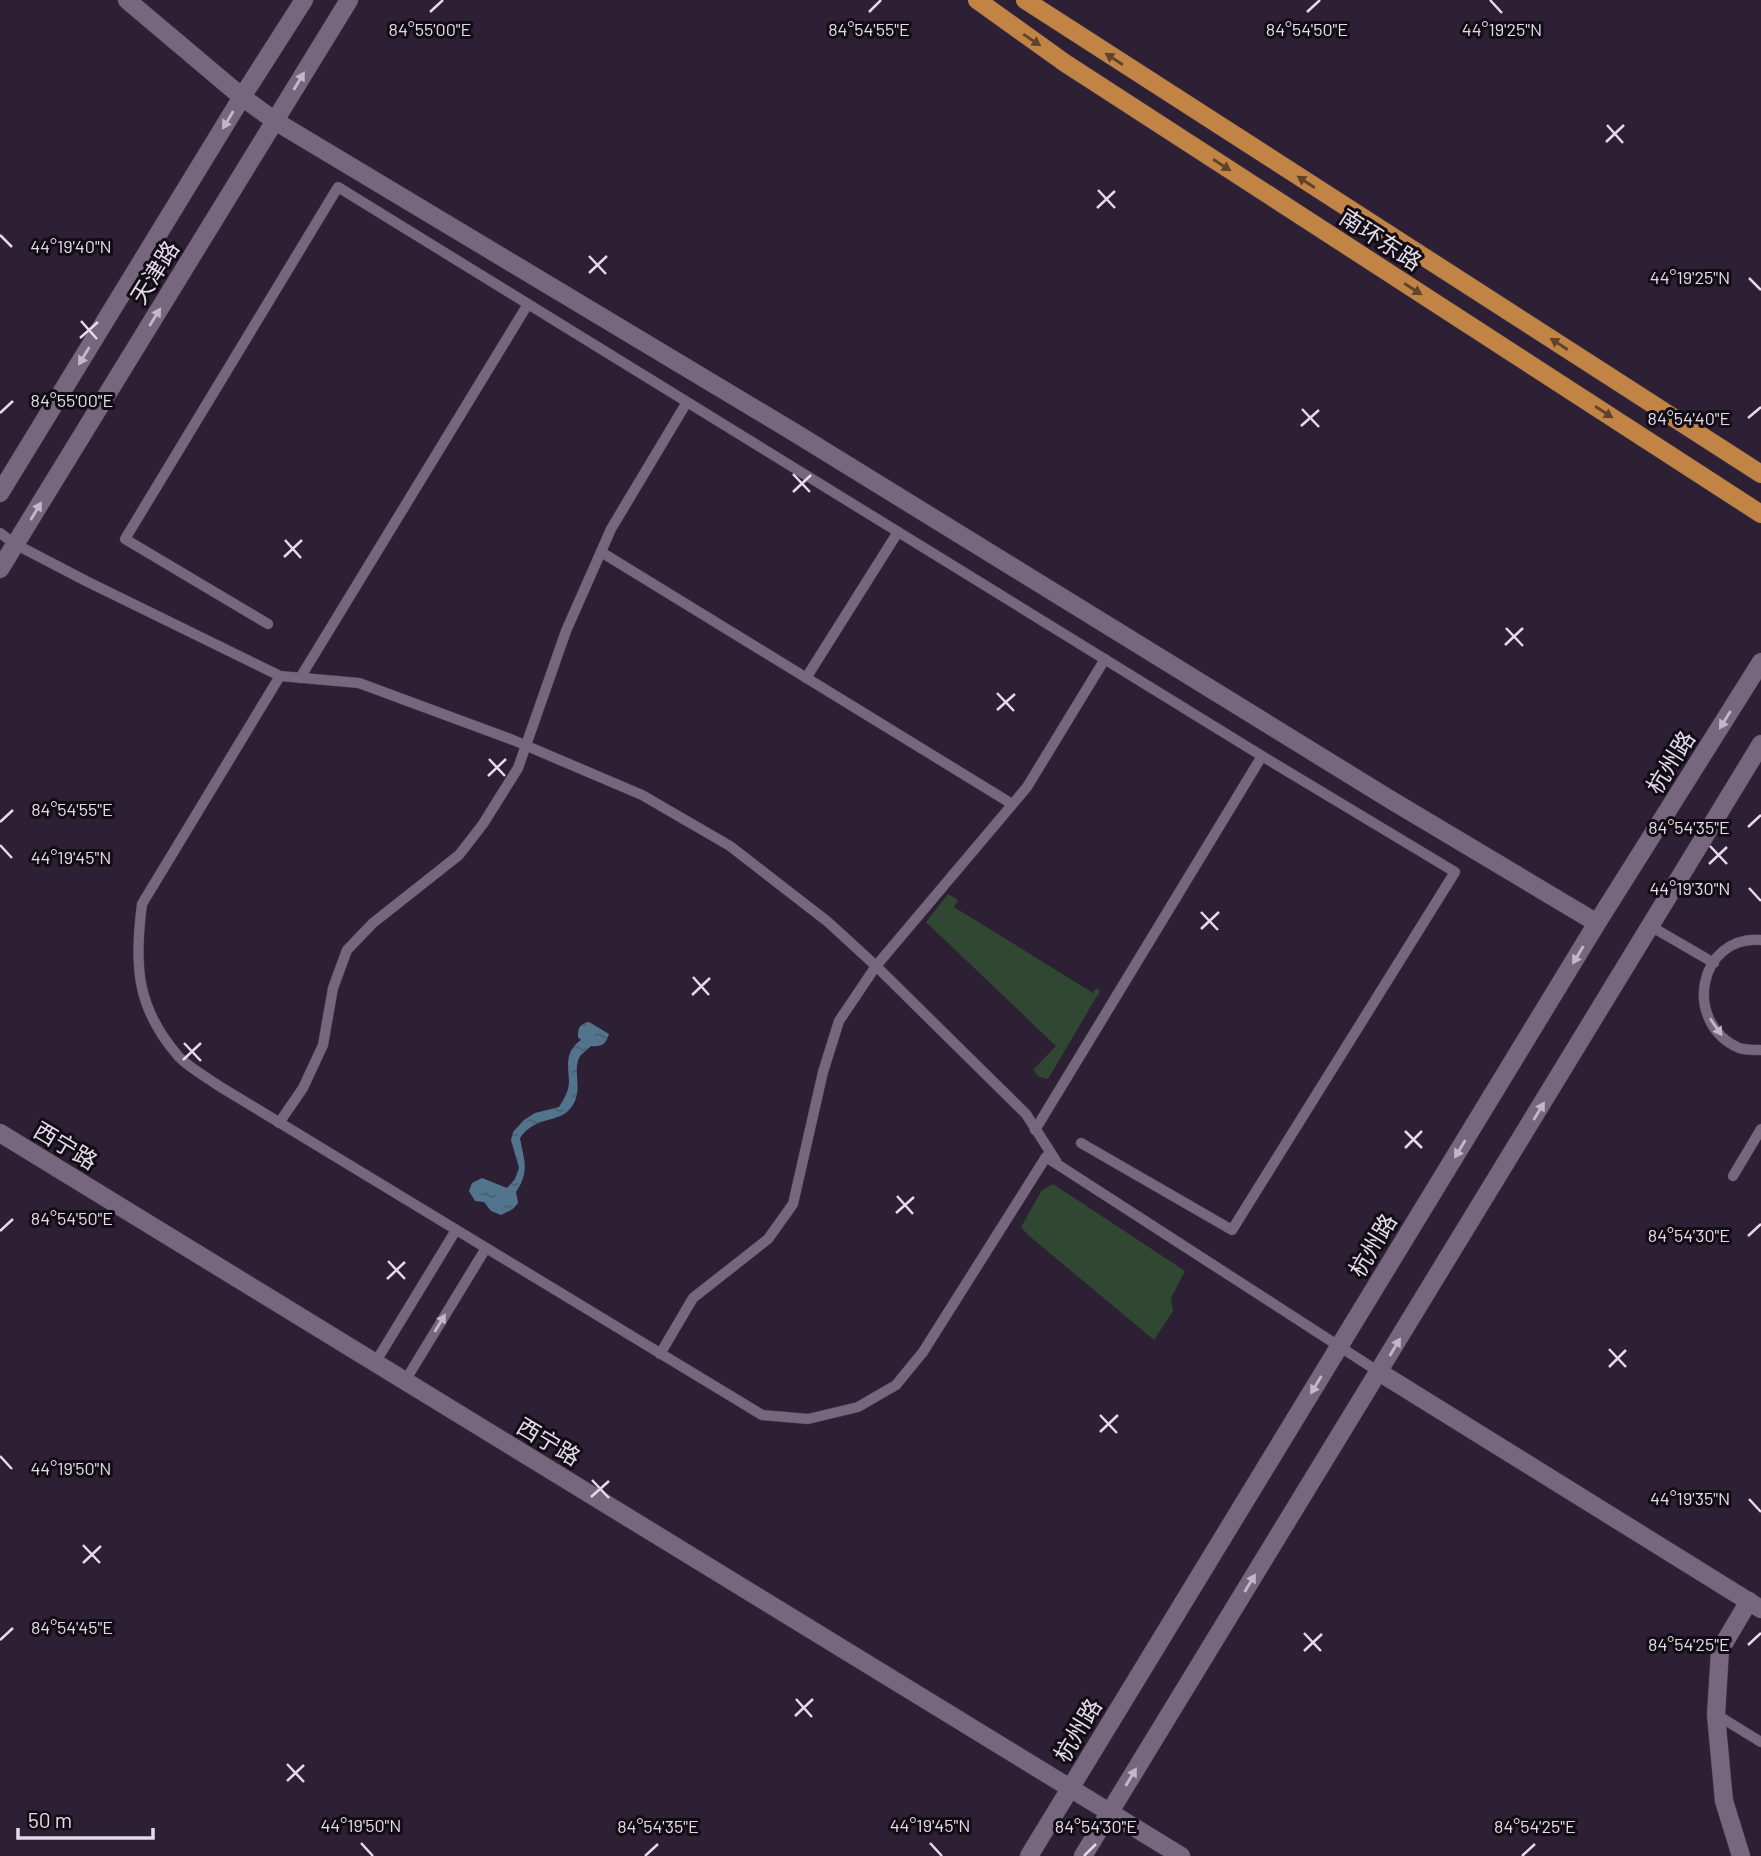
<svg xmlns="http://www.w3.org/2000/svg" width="1761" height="1856" font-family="Barlow,'Noto Sans SC',sans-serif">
<defs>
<pattern id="water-ripples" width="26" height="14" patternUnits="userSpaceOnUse" patternTransform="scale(1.75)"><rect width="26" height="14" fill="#52748d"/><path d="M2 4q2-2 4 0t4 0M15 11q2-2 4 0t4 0" fill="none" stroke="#4c5e6d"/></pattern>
</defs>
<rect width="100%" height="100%" fill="#2d2034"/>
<g fill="#304731">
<polygon points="948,894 958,900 954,907 1093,993 1096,988 1100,991 1048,1079 1039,1077 1033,1070 1056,1046 926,922"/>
<polygon points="1053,1184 1185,1271 1171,1298 1173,1311 1154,1340 1028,1235 1021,1227 1042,1190"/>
</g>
<path fill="url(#water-ripples)" d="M589,1022L609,1034C606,1044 602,1047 591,1046C588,1049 581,1054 579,1058C573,1072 582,1088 574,1103C562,1126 537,1113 520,1138C524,1161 530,1171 516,1192L518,1203L513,1209L501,1215L491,1211L484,1202L475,1201L469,1191L472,1183L482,1178L507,1188L515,1179L519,1168L511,1140L513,1132L524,1120L535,1113L559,1107C564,1099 569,1091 569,1081C568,1064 565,1051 581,1040L578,1037C578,1028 579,1024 589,1022Z"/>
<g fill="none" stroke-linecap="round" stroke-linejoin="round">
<g stroke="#473b4d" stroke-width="11">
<g id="service">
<polyline points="0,533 15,544 86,581 280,676 359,683 513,740 642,795 730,846 828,922 876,966 1026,1114 1056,1161"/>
<polyline points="601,552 1012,804"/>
<polyline points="268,624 125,539 338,187 1262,756 1455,872 1232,1230 1081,1143"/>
<path d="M280,676L142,904C134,965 136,1008 179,1057C190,1068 206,1077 219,1086L762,1415L808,1419L858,1407L896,1385L923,1352L1046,1157L1379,1372"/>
<polyline points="300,678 528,304"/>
<polyline points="806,678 898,532"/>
<polyline points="1652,927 1714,963"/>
<path d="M1761,940C1698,935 1682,1023 1739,1048C1745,1050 1754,1050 1761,1050"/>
<polyline points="279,1123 303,1088 323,1045 333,988 347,950 373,923 459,855 483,824 518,768 566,631 611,529 687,402"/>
<polyline points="1035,1130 1262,756"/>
<polyline points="1733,1176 1761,1129"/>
<polyline points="660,1354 693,1298 768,1239 793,1204 823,1072 839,1021 876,966 1027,787 1105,659"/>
<polyline points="375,1363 456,1230"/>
<polyline points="405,1381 486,1248"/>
<polyline points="1717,1715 1761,1742"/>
</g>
</g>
<g stroke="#473b4d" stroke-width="19">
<g id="minor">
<polyline points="127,0 242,97 275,121 792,431 1391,800 1597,923"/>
<polyline points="1741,1856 1724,1801 1716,1715 1720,1650 1749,1601"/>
</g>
</g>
<g stroke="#473b4d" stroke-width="19">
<g id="tertiary">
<polyline points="0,493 242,97 304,0"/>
<polyline points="0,569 349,0"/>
<polyline points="0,1133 1181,1856"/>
<polyline points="1379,1372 1761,1609"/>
</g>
</g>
<g stroke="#473b4d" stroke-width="19">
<g id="secondary">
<polyline points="1029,1856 1597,923 1761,662"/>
<polyline points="1083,1856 1761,744"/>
</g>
</g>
<g stroke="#473b4d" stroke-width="19">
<g id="primary">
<polyline points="977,0 1065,63 1761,514"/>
<polyline points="1025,0 1761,474"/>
</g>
</g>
<use href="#service" stroke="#76677f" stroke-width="10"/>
<use href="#minor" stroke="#76677f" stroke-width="18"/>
<use href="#tertiary" stroke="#76677f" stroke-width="18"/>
<use href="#secondary" stroke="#76677f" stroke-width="18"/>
<use href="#primary" stroke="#c18444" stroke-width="18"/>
</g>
<defs><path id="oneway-solid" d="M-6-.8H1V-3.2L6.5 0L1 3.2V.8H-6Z" transform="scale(1.75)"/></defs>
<g fill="#61422a">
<use href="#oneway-solid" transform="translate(1032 40) rotate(34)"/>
<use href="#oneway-solid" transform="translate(1114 59) rotate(-147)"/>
<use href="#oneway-solid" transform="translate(1222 165) rotate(33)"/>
<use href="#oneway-solid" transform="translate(1306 182) rotate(-147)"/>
<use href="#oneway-solid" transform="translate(1413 289) rotate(33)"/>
<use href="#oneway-solid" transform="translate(1559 344) rotate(-147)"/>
<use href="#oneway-solid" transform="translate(1604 412) rotate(33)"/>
</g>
<g fill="#c3b8c9">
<use href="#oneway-solid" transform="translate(299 81) rotate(-59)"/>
<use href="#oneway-solid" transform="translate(228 120) rotate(121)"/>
<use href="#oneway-solid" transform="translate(155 317) rotate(-58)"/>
<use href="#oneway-solid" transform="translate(84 356) rotate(121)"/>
<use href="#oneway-solid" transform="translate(36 511) rotate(-59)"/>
<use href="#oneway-solid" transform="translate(1725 720) rotate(122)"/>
<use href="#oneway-solid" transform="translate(1578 955) rotate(121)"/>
<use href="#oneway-solid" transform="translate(1716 1027) rotate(55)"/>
<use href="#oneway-solid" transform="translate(1539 1111) rotate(-59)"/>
<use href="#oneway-solid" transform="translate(1460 1149) rotate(121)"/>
<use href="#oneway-solid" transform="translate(440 1323) rotate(-59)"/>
<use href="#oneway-solid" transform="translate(1395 1347) rotate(-59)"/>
<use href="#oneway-solid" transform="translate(1316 1385) rotate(121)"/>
<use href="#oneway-solid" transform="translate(1250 1583) rotate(-59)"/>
<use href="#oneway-solid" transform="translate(1131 1777) rotate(-59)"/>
</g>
<path fill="none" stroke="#e4dbe9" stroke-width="2.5" d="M1490,0L1502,13M430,12L443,0M869,12L881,0M1307,12L1320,0M1607,125L1623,143M1606,142L1624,125M1098,190L1115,208M1097,208L1115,191M0,235L12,247M589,256L606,274M589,273L607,256M1749,278L1761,290M81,321L97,339M80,338L98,322M1302,409L1319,427M0,413L13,401M1748,418L1761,407M1301,426L1319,410M793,474L810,492M793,492L811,475M285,540L301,558M284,557L302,540M1506,628L1523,646M1505,645L1523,628M997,693L1014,711M997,710L1015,694M489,759L505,776M488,776L506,759M0,822L13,810M1748,827L1761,815M0,845L12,858M1710,846L1727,864M1709,864L1727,847M1749,888L1761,901M1201,912L1218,930M1201,929L1219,912M693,977L709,995M692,995L710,978M184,1043L201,1061M183,1060L201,1043M1405,1131L1422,1148M1405,1148L1422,1131M897,1196L913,1214M896,1213L914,1197M0,1231L13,1219M1748,1236L1761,1224M388,1261L405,1279M387,1279L405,1262M1609,1349L1626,1367M1609,1367L1626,1350M1100,1415L1117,1433M1100,1432L1118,1415M0,1456L12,1469M592,1480L609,1498M591,1497L609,1481M1749,1499L1761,1512M83,1545L100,1563M83,1563L101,1546M1304,1633L1321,1651M0,1640L13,1628M1748,1645L1761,1633M1304,1651L1322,1634M796,1699L812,1717M795,1716L813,1699M287,1764L304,1782M287,1781L304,1765M361,1843L373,1856M930,1843L942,1856M645,1856L658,1844M1084,1856L1096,1844M1522,1856L1535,1844"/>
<g text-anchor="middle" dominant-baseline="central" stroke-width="6" stroke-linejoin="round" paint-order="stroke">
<g font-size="23" fill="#e4dbe9" stroke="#120c15">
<text transform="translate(1381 239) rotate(33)">南环东路</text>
<text transform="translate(154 272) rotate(-58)">天津路</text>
<text transform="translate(1670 762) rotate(-58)">杭州路</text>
<text transform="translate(66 1145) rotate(31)">西宁路</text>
<text transform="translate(1372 1245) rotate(-59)">杭州路</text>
<text transform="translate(549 1441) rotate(31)">西宁路</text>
<text transform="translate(1077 1730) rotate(-59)">杭州路</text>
</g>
</g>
<g font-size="18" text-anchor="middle" fill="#e4dbe9" stroke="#120c15" stroke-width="6" stroke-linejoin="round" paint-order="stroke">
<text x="430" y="36">84°55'00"E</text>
<text x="869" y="36">84°54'55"E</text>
<text x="1307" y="36">84°54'50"E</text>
<text x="1502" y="36">44°19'25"N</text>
<text x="71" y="253">44°19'40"N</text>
<text x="1690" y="284">44°19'25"N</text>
<text x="72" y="407">84°55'00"E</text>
<text x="1689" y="425">84°54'40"E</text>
<text x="72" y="816">84°54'55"E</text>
<text x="1689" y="834">84°54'35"E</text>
<text x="71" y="864">44°19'45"N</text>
<text x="1690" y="895">44°19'30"N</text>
<text x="72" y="1225">84°54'50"E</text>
<text x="1689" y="1242">84°54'30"E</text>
<text x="71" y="1475">44°19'50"N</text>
<text x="1690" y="1505">44°19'35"N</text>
<text x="72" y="1634">84°54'45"E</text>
<text x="1689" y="1651">84°54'25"E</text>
<text x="361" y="1832">44°19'50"N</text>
<text x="930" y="1832">44°19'45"N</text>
<text x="658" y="1833">84°54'35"E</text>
<text x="1096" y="1833">84°54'30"E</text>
<text x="1535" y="1833">84°54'25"E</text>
</g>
<path d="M18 1828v10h135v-10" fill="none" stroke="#e4dbe9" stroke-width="3.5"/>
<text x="28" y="1828" font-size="21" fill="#e4dbe9" stroke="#120c15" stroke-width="5" paint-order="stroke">50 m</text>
</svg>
